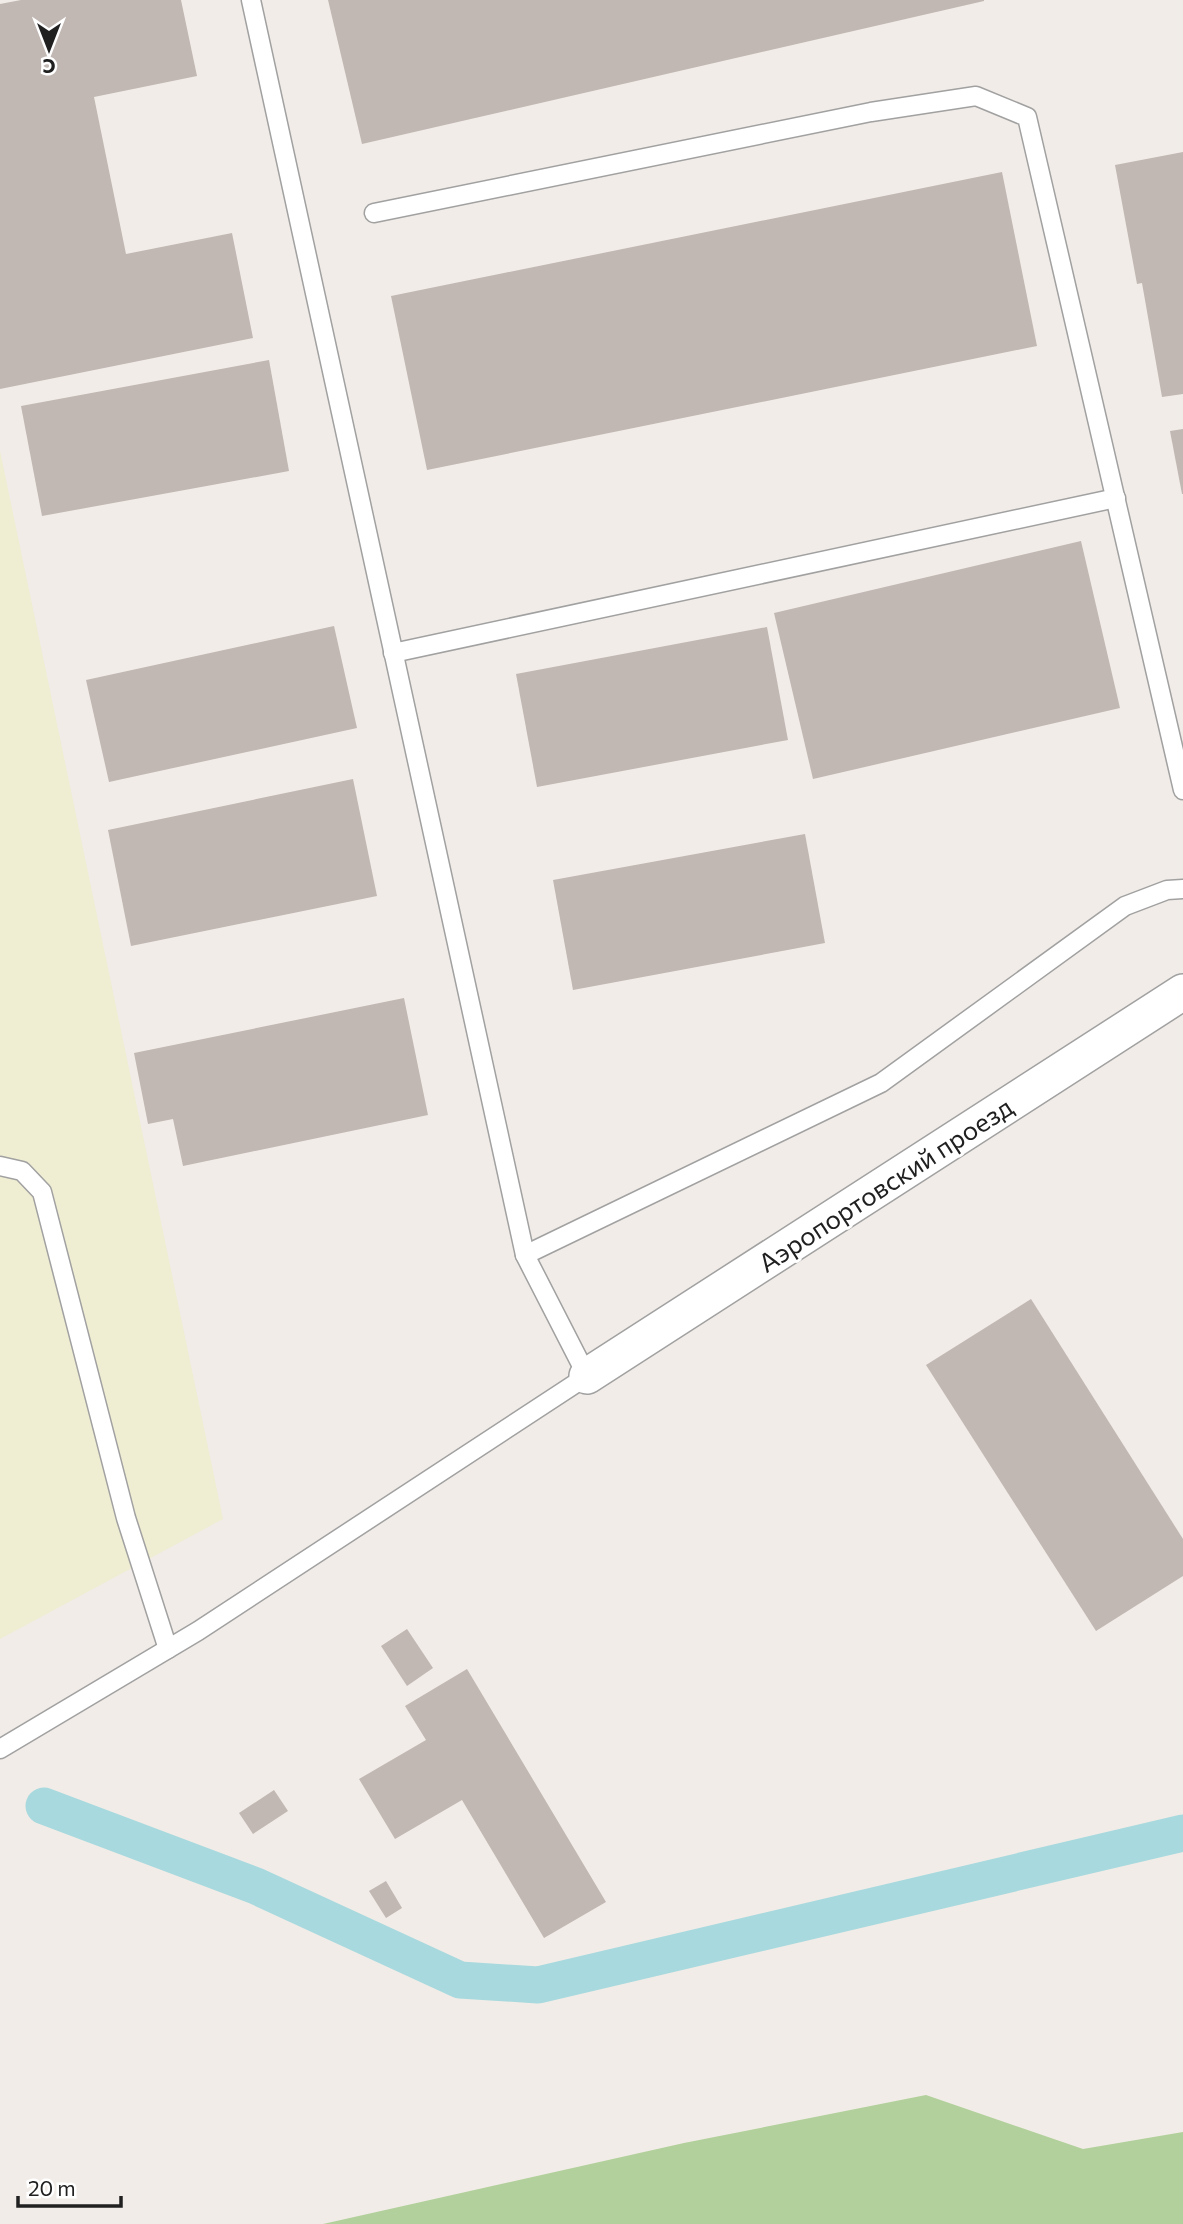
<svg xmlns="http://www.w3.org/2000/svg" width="1183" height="2224" font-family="Commissioner,sans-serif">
<rect width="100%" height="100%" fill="#f1ece7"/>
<polygon fill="#efedd2" points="0,451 223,1519 0,1639"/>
<polygon fill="#b2d09b" points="926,2095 1083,2149 1183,2132 1183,2224 323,2224 684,2143"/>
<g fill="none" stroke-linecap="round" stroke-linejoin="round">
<polyline stroke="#a7d9de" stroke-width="37" points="44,1806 256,1886 460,1980 538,1985 1183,1833"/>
</g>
<g fill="#c1b7b3">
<polygon points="21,0 181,0 197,76 94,97 126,254 232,233 253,338 0,389 0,4"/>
<polygon points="328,0 984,0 984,1 362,144"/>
<polygon points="1183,152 1183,394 1162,397 1142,283 1137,284 1115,165"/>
<polygon points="1002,172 1037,346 427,470 391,296"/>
<polygon points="269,360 289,471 42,516 21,406"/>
<polygon points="1183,429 1183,494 1182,494 1170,431"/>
<polygon points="1081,541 1120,708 813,779 774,613"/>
<polygon points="334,626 357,728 109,782 86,680"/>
<polygon points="767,627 788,740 537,787 516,674"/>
<polygon points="353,779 377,896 131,946 108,830"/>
<polygon points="805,834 825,943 573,990 553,880"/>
<polygon points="404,998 428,1115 183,1166 173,1119 148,1124 134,1053"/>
<polygon points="1031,1299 1183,1539 1183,1576 1096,1631 926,1365"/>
<polygon points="407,1629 433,1668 407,1686 381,1646"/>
<polygon points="467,1669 606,1902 544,1938 462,1800 395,1839 359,1779 426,1740 405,1706"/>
<polygon points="274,1790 288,1811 253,1834 239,1813"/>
<polygon points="386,1881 402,1908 386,1918 369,1891"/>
</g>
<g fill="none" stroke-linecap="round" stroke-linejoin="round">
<g stroke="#a1a1a1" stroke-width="21">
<g id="service">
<polyline points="374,213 871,112 976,96 1027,117 1183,790"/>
<polyline points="393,653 1116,498"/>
<polyline points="0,1166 22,1171 42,1192 126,1518 168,1649"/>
<polyline points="525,1255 881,1083 1125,906 1167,890 1183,889"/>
<polyline points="0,1749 198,1631 587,1376 525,1255 251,0"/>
</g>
</g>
<g stroke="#a1a1a1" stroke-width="38">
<polyline id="minor" points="587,1376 1183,992"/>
</g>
<use href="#service" stroke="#fff" stroke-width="18"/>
<use href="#minor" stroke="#fff" stroke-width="35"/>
</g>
<g text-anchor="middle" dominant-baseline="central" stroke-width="6" stroke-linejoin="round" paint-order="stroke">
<g font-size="26" fill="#202020" stroke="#fff">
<text transform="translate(885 1184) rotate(-33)">Аэропортовский проезд</text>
</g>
</g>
<g transform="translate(49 49) rotate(180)" stroke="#ffffff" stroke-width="5" paint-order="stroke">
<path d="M0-5L12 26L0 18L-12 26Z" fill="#202020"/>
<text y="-10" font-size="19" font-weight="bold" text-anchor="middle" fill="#202020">С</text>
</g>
<path d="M18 2196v10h103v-10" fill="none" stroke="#202020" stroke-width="3.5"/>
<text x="28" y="2196" font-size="21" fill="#202020" stroke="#ffffff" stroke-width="5" paint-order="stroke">20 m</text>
</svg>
